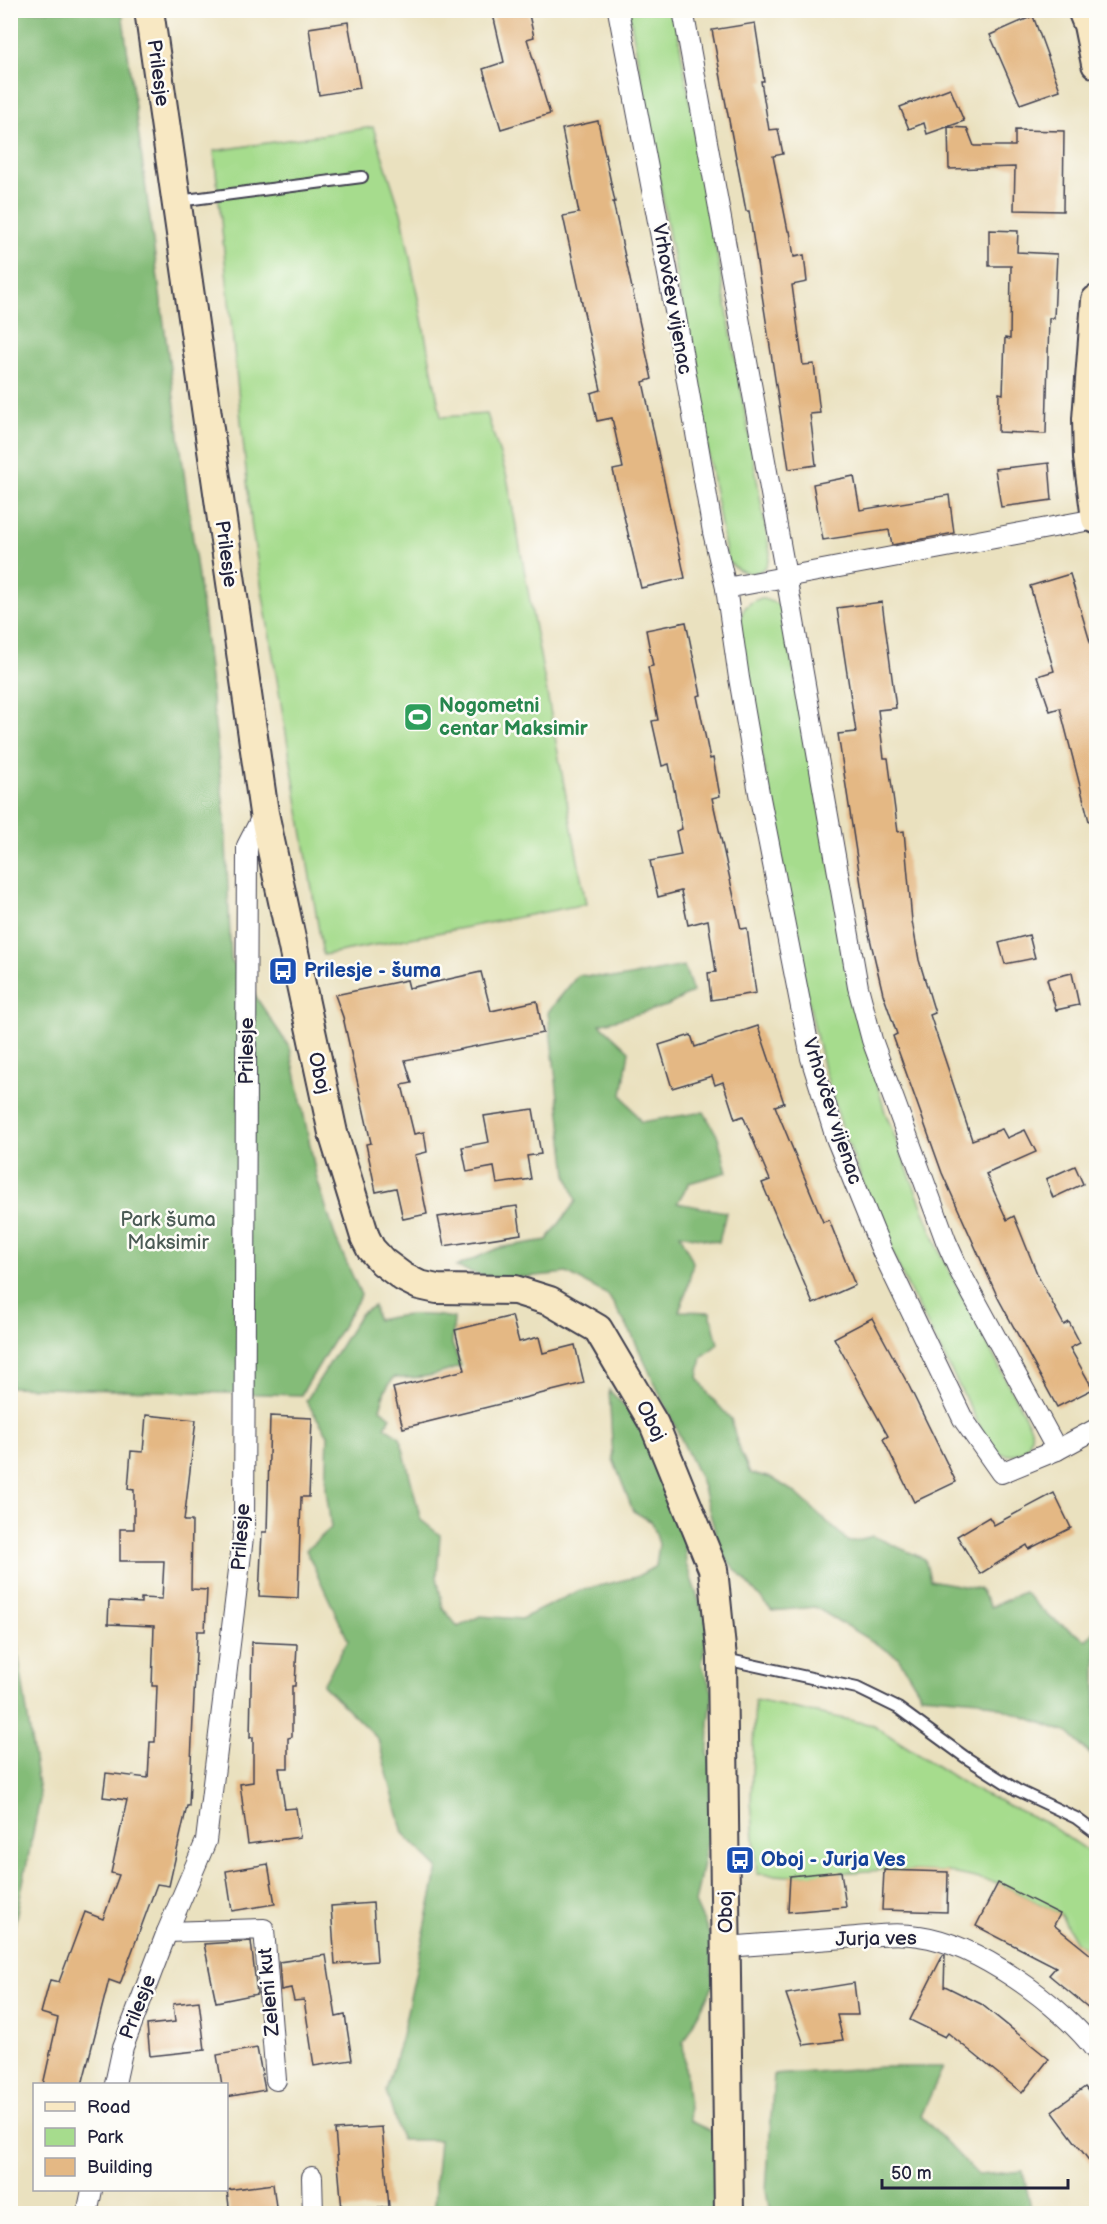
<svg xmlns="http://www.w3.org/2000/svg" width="1107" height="2224" font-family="'Balsamiq Sans',sans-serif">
<rect width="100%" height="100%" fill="#fdfcf7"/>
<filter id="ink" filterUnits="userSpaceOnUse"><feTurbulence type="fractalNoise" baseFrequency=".0167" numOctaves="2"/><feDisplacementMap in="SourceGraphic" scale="12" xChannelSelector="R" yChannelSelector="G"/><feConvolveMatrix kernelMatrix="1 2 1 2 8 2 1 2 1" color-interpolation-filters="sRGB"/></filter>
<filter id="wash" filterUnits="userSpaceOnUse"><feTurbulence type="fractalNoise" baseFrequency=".008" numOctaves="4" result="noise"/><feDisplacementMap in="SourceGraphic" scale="24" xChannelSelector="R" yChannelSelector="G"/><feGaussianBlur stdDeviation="1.35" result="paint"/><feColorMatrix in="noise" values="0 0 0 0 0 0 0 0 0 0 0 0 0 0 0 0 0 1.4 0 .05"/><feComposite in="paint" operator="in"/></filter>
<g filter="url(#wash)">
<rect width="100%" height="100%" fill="#eae1bf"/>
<g fill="#a6dc8d" stroke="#647f64" stroke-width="1.5">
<path d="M629,11H674L770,553C769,579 740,578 727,559Z"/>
<polygon points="373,127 402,216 441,417 487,414 507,477 586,904 323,955 252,530 214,151"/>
<path d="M761,598L778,604L782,610L866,1045L885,1112L941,1255L1031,1428C1035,1452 1008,1463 991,1448L903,1277L866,1191L840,1121L823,1065L804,982L740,636C740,615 739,606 761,598Z"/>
<polygon points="755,1700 873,1725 969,1787 1046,1823 1096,1857 1096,1959 1076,1942 1060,1914 998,1883 948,1872 884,1870 790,1876 757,1874 751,1801"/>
</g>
<g fill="#84bc78" stroke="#536f5a" stroke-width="1.5">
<polygon points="11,11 122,11 203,614 225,819 231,960 290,1048 317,1179 336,1239 361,1295 301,1395 11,1387"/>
<polygon points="684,966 693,992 667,1006 600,1024 629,1051 622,1095 641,1122 704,1112 718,1137 727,1172 689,1183 677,1203 726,1212 719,1242 680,1234 693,1262 687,1290 679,1311 710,1312 718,1344 702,1357 698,1377 709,1395 731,1419 738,1446 750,1473 772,1478 797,1494 849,1542 873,1536 925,1559 930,1580 979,1589 991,1607 1024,1592 1049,1617 1086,1640 1096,1629 1096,1760 1068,1733 979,1700 921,1695 898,1657 815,1607 772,1611 721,1553 701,1481 630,1331 608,1295 567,1273 494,1280 456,1267 498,1248 547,1240 576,1201 567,1174 548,1012 578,975 619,978"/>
<path d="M374,1306L377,1320C402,1314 429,1313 454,1318L452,1344L461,1366C440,1375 416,1380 394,1377L385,1390L380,1409L391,1417L385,1427L400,1437L421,1520L440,1535L437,1577L443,1608L458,1627L480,1616L521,1619L578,1591L636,1577L656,1566L659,1544L652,1522L633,1511L613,1459L609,1390L634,1416L684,1529L686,1564L708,1626L702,1665L713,1693L709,1723L708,1754L720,1777L695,1903L712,1940L713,1986L683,2043L690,2121L721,2136V2213H434L435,2184L439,2140H401L386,2091L402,2035L438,1868L403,1833L378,1739L323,1685L348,1640L306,1550L331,1528L326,1489L328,1435L306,1401L361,1313Z"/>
<polygon points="10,1599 40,1799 11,1942 10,1942"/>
<polygon points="881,2067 943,2067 921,2116 978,2175 1023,2171 1032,2213 770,2213 766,2191 774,2075"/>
</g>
<g id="blocks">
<g fill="#e4b884">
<polygon points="492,10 528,10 534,37 527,39 550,114 501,129 483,69 504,62"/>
<polygon points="1033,16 1060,90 1020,104 990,35"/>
<polygon points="348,22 360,88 319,95 309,28"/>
<polygon points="755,23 764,81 761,81 769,130 778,129 783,154 773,156 788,231 790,231 794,257 804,255 807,282 792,285 803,365 814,364 820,413 810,414 816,465 789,469 749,211 746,211 712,30"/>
<polygon points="950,88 964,121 927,134 924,123 909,129 900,107"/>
<polygon points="598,121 615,202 613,202 652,379 643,382 685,578 641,588 613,470 623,468 612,418 597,421 591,393 601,390 563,216 579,213 562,129"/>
<polygon points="948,127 967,128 974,146 1015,146 1015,130 1064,131 1063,211 1014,210 1015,167 949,169"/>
<polygon points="989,230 1018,231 1017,252 1057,254 1054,318 1049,318 1046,434 998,432 999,393 1003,394 1005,338 1010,339 1011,266 989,266"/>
<polygon points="1049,463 1052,500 1001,507 995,469"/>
<polygon points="854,476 860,510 949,495 954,533 892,545 889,530 823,540 813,484"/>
<polygon points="1070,574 1096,662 1096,820 1089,821 1060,708 1050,711 1038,676 1054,671 1030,586"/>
<polygon points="882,602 896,708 878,710 884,758 888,758 898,832 904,831 912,921 919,960 935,1013 930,1015 972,1140 1002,1129 1007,1138 1025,1130 1036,1152 986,1174 1007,1220 1014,1216 1038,1276 1064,1325 1069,1322 1080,1343 1070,1348 1093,1389 1057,1407 998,1298 942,1173 893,1036 897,1034 883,994 868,930 838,734 856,732 837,608"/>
<polygon points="686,622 701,695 697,696 710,759 713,758 720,796 712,798 741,929 747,928 756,993 711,1000 708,973 716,972 708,920 688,925 681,891 658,897 650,861 681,855 676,831 682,829 669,764 662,766 652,721 658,720 648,667 653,666 646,630"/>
<polygon points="1029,935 1035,958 1005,964 999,943"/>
<polygon points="481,972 491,1011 537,1001 543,1033 405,1060 412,1083 402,1085 414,1134 424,1132 427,1152 415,1155 427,1214 403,1219 396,1188 376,1192 366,1144 371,1143 343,1017 335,995 407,980 409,988"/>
<polygon points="1072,973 1079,1005 1056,1010 1047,979"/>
<polygon points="758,1026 784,1103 775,1106 823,1222 829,1220 855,1285 813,1304 762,1183 770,1180 743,1116 735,1119 723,1082 715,1085 712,1076 672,1088 659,1045 691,1035 695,1047"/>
<polygon points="533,1109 541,1154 527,1156 531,1179 497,1184 494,1167 467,1172 462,1147 489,1142 484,1116"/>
<polygon points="1075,1166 1083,1184 1053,1198 1046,1179"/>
<polygon points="517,1206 521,1234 444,1246 438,1217"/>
<polygon points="512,1316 519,1342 539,1337 543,1353 575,1345 584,1383 403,1428 393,1388 465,1370 455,1330"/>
<polygon points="872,1318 909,1386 956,1482 914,1502 883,1439 888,1436 834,1338"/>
<polygon points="146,1415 196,1420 184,1521 192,1521 191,1589 207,1590 205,1631 197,1631 189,1806 187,1806 169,1886 157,1884 120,1984 109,1980 82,2085 43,2085 58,2018 41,2013 50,1980 59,1982 85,1912 103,1919 119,1875 111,1873 127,1800 103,1797 106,1773 148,1778 150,1742 155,1742 157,1686 152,1686 154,1626 108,1624 109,1601 141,1603 141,1598 162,1599 164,1561 120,1561 120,1529 134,1529 134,1490 128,1489 131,1451 143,1452"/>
<polygon points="270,1416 312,1418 309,1497 301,1497 298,1598 259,1596 262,1532 267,1532"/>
<polygon points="1054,1493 1071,1528 1029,1549 1027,1545 980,1574 957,1536 989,1517 994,1525"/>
<polygon points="252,1642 297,1644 295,1686 292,1686 292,1737 288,1738 288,1768 279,1768 285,1809 296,1808 300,1837 248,1844 240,1784 253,1782 253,1737 250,1738"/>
<polygon points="268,1864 275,1904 232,1911 226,1871"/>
<polygon points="884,1870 948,1872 947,1912 882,1910"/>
<polygon points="841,1871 846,1907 788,1912 790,1876"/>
<polygon points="998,1883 1060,1914 1054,1925 1096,1959 1096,2014 1049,1975 1056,1967 976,1926"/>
<polygon points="373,1903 377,1961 335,1964 331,1906"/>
<polygon points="251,1941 257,1994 216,2002 204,1944"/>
<polygon points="326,1955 336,2017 345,2015 352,2060 314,2066 304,2000 294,2001 291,1988 281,1990 279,1962"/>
<polygon points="943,1955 945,1955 944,1988 945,1986 981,2004 1049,2059 1022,2093 948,2033 945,2037 910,2020"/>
<polygon points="854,1983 858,2015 837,2015 843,2040 804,2045 786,1994"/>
<polygon points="199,2001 205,2050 150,2056 147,2025 175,2022 173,2004"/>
<polygon points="257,2048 265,2090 226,2097 226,2085 222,2085 217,2055"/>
<polygon points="1085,2087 1096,2102 1096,2170 1052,2111"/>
<polygon points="382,2127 389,2207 342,2210 335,2130"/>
<polygon points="273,2184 277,2214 230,2214 227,2190"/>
</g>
</g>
</g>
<g filter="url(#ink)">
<use href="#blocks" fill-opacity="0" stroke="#403f4f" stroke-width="1.5"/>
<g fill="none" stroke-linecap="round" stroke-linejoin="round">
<g stroke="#403f4f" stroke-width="14">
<g id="lane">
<polyline points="178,201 362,177"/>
<polyline points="725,1659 857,1688 898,1708 965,1757 1017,1790 1076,1818 1096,1833"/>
</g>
</g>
<g stroke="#403f4f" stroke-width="22">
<g id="street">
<polyline points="618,10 675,311 713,532 726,588 739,678 759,793 811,1058 836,1138 882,1251 963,1419 1001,1473 1057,1450 1096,1429"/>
<polyline points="683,10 786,576 858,987 872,1040 946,1241 959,1270 1057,1450"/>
<polyline points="726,588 1096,519"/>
<polyline points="167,1932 264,1929 276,2080"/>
<path d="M726,1947C766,1944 806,1941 845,1938C869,1936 895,1932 919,1936C977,1944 1061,2004 1096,2051"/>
<polyline points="115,2084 123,2047 167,1932 206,1841 244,1529 247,846 264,813"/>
<polyline points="312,2177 313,2214"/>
<polyline points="87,2214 92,2190"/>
</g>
</g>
<g stroke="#403f4f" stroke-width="32">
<g id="secondary">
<polyline points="149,10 264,813 333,1133 365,1237 371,1249 383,1262 403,1277 419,1285 437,1289 515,1290 550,1301 598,1329 654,1424 713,1569 722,1658 729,2214"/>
<polyline points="1082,10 1088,25 1096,64"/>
<polyline points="1096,300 1087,419 1088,458 1096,519"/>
</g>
</g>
<use href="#lane" stroke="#fff" stroke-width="10"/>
<use href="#street" stroke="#fff" stroke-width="20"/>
<use href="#secondary" stroke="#f8e8c3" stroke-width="28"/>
</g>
</g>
<defs>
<g id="stadium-square" transform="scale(1.5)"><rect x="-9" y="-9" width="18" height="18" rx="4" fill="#2e9e5b" stroke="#fdfcf7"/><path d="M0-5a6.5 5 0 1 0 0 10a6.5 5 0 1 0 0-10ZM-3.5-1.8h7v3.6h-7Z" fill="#fff"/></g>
<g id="bus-square" transform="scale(1.5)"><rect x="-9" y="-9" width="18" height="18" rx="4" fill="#1a4fb4" stroke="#fdfcf7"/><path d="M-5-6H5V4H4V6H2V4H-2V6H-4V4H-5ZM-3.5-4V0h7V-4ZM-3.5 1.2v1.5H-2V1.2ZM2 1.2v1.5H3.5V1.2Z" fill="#fff"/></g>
</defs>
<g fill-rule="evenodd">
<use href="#stadium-square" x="418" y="717"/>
<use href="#bus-square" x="283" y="971"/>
<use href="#bus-square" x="740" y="1860"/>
</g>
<g text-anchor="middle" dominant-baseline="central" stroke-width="5" stroke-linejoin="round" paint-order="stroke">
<g font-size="20" fill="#22223b" stroke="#fdfcf7">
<text transform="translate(158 73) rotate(82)">Prilesje</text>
<text transform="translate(672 299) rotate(80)">Vrhovčev vijenac</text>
<text transform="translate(226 554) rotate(82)">Prilesje</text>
<text transform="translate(247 1051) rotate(-90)">Prilesje</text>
<text transform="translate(319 1073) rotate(77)">Oboj</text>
<text transform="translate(832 1111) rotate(72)">Vrhovčev vijenac</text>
<text transform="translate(651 1421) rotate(63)">Oboj</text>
<text transform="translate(241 1537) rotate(-86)">Prilesje</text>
<text transform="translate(726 1912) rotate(-91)">Oboj</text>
<text transform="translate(876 1939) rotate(-1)">Jurja ves</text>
<text transform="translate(269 1992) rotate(-95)">Zeleni kut</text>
<text transform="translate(138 2007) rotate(-69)">Prilesje</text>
</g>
<g font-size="20" font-weight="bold" fill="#27864d" stroke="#fdfcf7" text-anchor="start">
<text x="439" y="706">Nogometni<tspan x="439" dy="23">centar Maksimir</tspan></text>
</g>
<g font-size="20" font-weight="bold" fill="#164399" stroke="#fdfcf7" text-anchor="start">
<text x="304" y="971">Prilesje - šuma</text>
<text x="761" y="1860">Oboj - Jurja Ves</text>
</g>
<g font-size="20" fill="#4a5a54" stroke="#fdfcf7">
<text x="168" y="1220">Park šuma<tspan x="168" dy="23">Maksimir</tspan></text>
</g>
</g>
<rect width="1107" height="2224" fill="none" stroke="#fdfcf7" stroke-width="36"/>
<rect x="33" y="2083" width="195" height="108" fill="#fdfcf7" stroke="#a5a5ac" stroke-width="1.5"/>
<rect x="45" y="2102" width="30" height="9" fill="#f8e8c3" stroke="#a5a5ac" stroke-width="1.5"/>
<text x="87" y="2113" font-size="18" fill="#22223b">Road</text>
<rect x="45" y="2128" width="30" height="18" fill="#a6dc8d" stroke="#a5a5ac" stroke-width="1.5"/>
<text x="87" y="2143" font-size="18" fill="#22223b">Park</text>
<rect x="45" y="2158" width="30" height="18" fill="#e4b884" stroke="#a5a5ac" stroke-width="1.5"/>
<text x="87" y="2173" font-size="18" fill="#22223b">Building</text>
<path d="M882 2179v9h186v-9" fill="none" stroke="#22223b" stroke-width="3"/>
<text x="891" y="2179" font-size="18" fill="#22223b" stroke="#fdfcf7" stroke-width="4.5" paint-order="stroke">50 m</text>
</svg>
